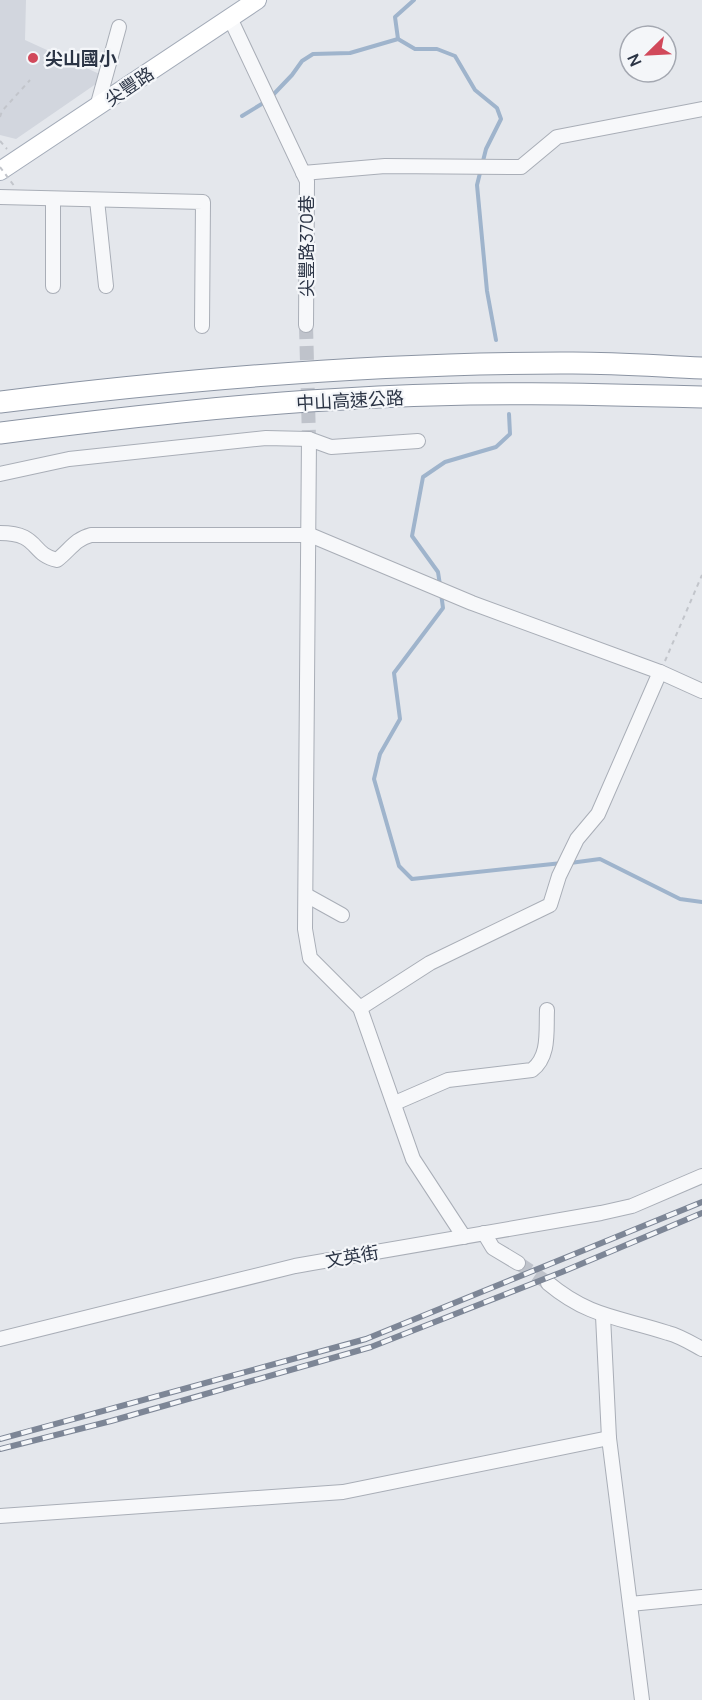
<svg xmlns="http://www.w3.org/2000/svg" width="702" height="1700" font-family="Manrope,'Noto Sans TC',sans-serif">
<rect width="100%" height="100%" fill="#e4e7ec"/>
<polygon fill="#d2d6de" points="0,0 26,0 25,40 106,77 16,139 0,135"/>
<g fill="none" stroke-linecap="round" stroke-linejoin="round">
<g stroke="#9fb4cc" stroke-width="4">
<polyline points="398,39 395,17 414,0"/>
<polyline points="271,97 292,75 302,61 313,54 350,53 398,39 415,49 437,49 455,56 475,90 497,108 501,119 486,149 477,185 487,291 496,340"/>
<polyline points="242,116 265,102"/>
<polyline points="440,585 438,572 412,536 423,477 445,462 496,447 510,434 509,414"/>
<polyline points="441,593 443,608 394,673 400,719 380,754 374,779 399,866 412,879 562,863"/>
<polyline points="570,863 600,859 680,899 702,902"/>
</g>
<g stroke="#bfc3cb" stroke-width="14" stroke-dasharray="14 7" stroke-linecap="butt">
<polyline points="306,325 309,439"/>
<polyline points="518,1263 548,1283"/>
</g>
<g stroke="#a9aeb7" stroke-width="16">
<g id="minor">
<polyline points="230,18 307,181 306,325"/>
<polyline points="97,107 119,27"/>
<polyline points="303,173 385,166 521,167 557,137 702,109"/>
<polyline points="0,197 203,202 202,326"/>
<polyline points="53,199 53,286"/>
<polyline points="97,200 106,286"/>
<polyline points="309,439 305,929 310,958 360,1008 413,1159 464,1237"/>
<polyline points="0,474 69,459 266,438 309,439 331,447 418,441"/>
<path d="M0,533C40,533 30,554 57,560C70,550 75,539 91,535H310L472,603L660,672L702,691"/>
<polyline points="306,895 342,915"/>
<polyline points="360,1008 430,963 550,905 559,876 577,839 598,814 660,672"/>
<path d="M395,1103L448,1080L532,1070C550,1056 546,1031 547,1010"/>
<polyline points="484,1233 493,1248 518,1263"/>
<path d="M548,1283C590,1318 620,1317 668,1333C680,1336 691,1343 702,1349"/>
<polyline points="603,1316 609,1438 642,1700"/>
<polyline points="0,1339 295,1266 601,1213 632,1206 702,1176"/>
<polyline points="0,1516 343,1492 609,1438"/>
<polyline points="630,1604 702,1597"/>
</g>
</g>
<g stroke="#a3abb8" stroke-width="20">
<polyline id="major" points="0,171 257,0"/>
</g>
<g stroke="#8b94a3" stroke-width="23">
<g id="highway">
<path d="M0,402C186,379 374,363 561,363C608,362 655,366 702,368"/>
<path d="M0,433C120,418 240,404 361,398C475,391 589,394 702,397"/>
</g>
</g>
<g stroke="#c2c5cb" stroke-width="2" stroke-dasharray="4.5 4.5" stroke-linecap="butt">
<polyline points="0,117 2,111 30,80"/>
<polyline points="0,141 7,149"/>
<polyline points="665,661 702,575"/>
</g>
<use href="#minor" stroke="#f7f8fa" stroke-width="14"/>
<use href="#major" stroke="#fff" stroke-width="18"/>
<use href="#highway" stroke="#fff" stroke-width="21"/>
<g stroke="#7d8696" stroke-width="6">
<g id="rail">
<polyline points="0,1439 366,1339 702,1202"/>
<polyline points="0,1449 111,1421 371,1347 562,1272 702,1213"/>
</g>
</g>
<use href="#rail" stroke="#f4f6f9" stroke-width="4" stroke-dasharray="11" stroke-linecap="butt"/>
<polyline stroke="#c2c5cb" stroke-width="2" stroke-dasharray="4.5 4.5" stroke-linecap="butt" points="0,167 15,187"/>
</g>
<circle fill="#d1495b" stroke="#f4f6f9" stroke-width="2" cx="33" cy="58" r="6"/>
<g text-anchor="middle" dominant-baseline="central" stroke-width="4.5" stroke-linejoin="round" paint-order="stroke">
<g font-size="18" font-weight="bold" fill="#2b3445" stroke="#f4f6f9" text-anchor="start">
<text x="45" y="58">尖山國小</text>
</g>
<g font-size="18" fill="#2b3445" stroke="#f4f6f9">
<text transform="translate(129 86) rotate(-34)">尖豐路</text>
<text transform="translate(306 246) rotate(-90)">尖豐路370巷</text>
<text transform="translate(350 400) rotate(-3)">中山高速公路</text>
<text transform="translate(352 1256) rotate(-10)">文英街</text>
</g>
</g>
<g transform="translate(648 54) rotate(246)"><circle r="28" fill="#f4f6f9" stroke="#a4a8b1" stroke-width="1.5"/>
<path d="M0-4.5L10 22L0 15L-10 22Z" fill="#d1495b"/>
<text y="-9" font-size="16" font-weight="bold" text-anchor="middle" fill="#2b3445">N</text>
</g>
</svg>
